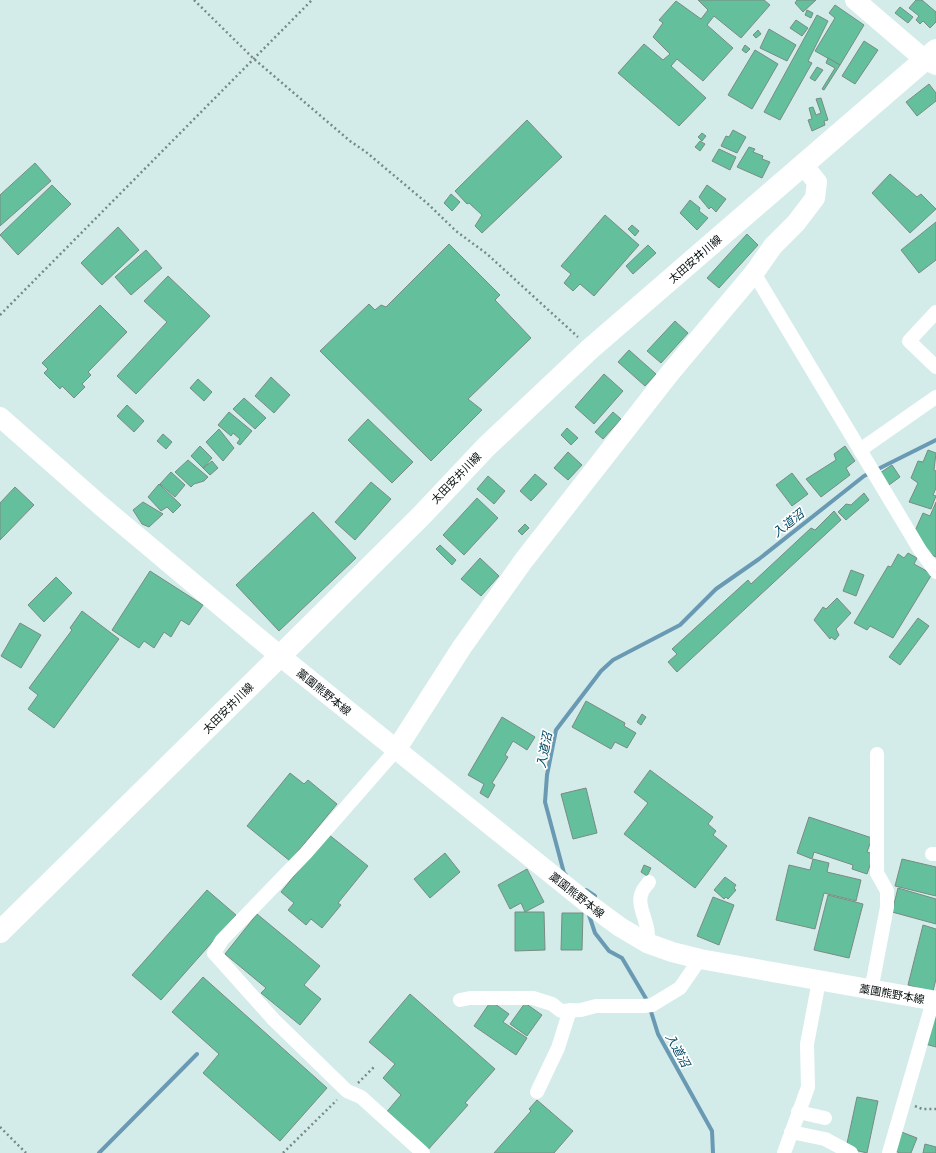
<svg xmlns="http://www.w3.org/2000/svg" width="936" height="1153" font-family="Ubuntu,'Noto Sans JP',sans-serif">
<rect width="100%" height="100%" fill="#d3ece9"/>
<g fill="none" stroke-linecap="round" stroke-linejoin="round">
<g stroke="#6a9ab3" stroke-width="4">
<polyline points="566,875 564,873 545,802 547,775 556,730 601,671 613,660 680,625 716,589 759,559 864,476 936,440"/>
<polyline points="586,890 595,896 594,900"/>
<polyline points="590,913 589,915 595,933 609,951 622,958 648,1002 658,1034 712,1131 713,1153"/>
<polyline points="99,1153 197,1054"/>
</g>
</g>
<g fill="#64bf9c" stroke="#788c83">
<polygon points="698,0 764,0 770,5 741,38 714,16 707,25 733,48 703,81 677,59 671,66 706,98 679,126 618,73 644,44 663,60 670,54 653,37 663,23 659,20 676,1 701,19 708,10"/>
<polygon points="797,0 816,0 803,12 795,3"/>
<polygon points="916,0 922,0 936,12 936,22 930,28 923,21 920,24 916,20 919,16 909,8"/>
<polygon points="835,5 864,25 840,65 815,51 835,18 829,13"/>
<polygon points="900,7 913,17 908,23 895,13"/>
<polygon points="807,10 813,13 811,18 805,15"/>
<polygon points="817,15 828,21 808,61 812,63 780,120 764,112"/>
<polygon points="796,20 808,28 802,36 790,28"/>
<polygon points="769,29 796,45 787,61 760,48"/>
<polygon points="758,30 761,34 756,38 753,35"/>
<polygon points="864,41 878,50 855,84 842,76"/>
<polygon points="745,45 750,49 746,53 742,50"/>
<polygon points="755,50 778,64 752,109 728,95"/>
<polygon points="828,58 840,65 824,90 822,89 835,68 826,63"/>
<polygon points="817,67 823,70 815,81 810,78"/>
<polygon points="929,84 936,93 936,101 917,116 906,102"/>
<polygon points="821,98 828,120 824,121 825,125 812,131 808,120 812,119 809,108 813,107 816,115 821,113 816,99"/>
<polygon points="527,120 562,157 482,233 475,226 482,215 469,203 467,204 455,191"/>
<polygon points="733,130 746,137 737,153 721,146 726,136 729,137"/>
<polygon points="702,133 706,136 702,141 698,137"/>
<polygon points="700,141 705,144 700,151 695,147"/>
<polygon points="749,147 755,149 753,152 763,156 762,159 770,162 762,178 737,167"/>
<polygon points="719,149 736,157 730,170 712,161"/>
<polygon points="35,163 51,181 0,226 0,195"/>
<polygon points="890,174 917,197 921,194 936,209 910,233 872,193"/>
<polygon points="52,185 71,204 18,255 0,235"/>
<polygon points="707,185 726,199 716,212 711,207 709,209 699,197"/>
<polygon points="451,194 460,202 452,211 444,203"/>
<polygon points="690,200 700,208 699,211 708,218 697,230 680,213"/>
<polygon points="605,215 639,245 594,296 580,284 573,291 564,283 571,274 561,266"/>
<polygon points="936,222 936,260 919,273 901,250"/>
<polygon points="632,225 639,231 635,236 628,229"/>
<polygon points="118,227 139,250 102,285 81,263"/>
<polygon points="747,234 758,245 719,288 707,278"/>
<polygon points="449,244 500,295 495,300 531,338 468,399 482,410 431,461 320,351 369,304 375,310 381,305 386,307"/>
<polygon points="648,245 656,253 633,274 626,266"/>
<polygon points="146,250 162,268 131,295 115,277"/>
<polygon points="168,276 210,316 136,394 117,376 167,322 144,301"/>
<polygon points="100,305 127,332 88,372 91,375 82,384 85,387 74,398 62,386 60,389 44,373 48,369 42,363"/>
<polygon points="675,321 688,333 661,363 647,351"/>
<polygon points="629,350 656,374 645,386 618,362"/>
<polygon points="604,374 623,391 594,424 575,407"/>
<polygon points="271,377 290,395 274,413 255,396"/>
<polygon points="198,379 212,392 204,401 190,388"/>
<polygon points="244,398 266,418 255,429 233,409"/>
<polygon points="127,405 144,421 134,432 117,416"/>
<polygon points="229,412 252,431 240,445 237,443 240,439 233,433 231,436 218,425"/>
<polygon points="613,412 621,419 603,439 595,432"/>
<polygon points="368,419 413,462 392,483 348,440"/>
<polygon points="567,428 578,438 571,445 561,435"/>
<polygon points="219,429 234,448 223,461 206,442"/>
<polygon points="163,434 172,442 166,449 157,441"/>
<polygon points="200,446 212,458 203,468 191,456"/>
<polygon points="845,446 855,461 846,468 850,475 821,497 806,479 836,460 834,454"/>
<polygon points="928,450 936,453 934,470 936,471 936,488 933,495 936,496 931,509 909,502 918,483 911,478 918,461 923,462"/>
<polygon points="568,452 582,465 568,480 554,468"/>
<polygon points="188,460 208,477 204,481 194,484 191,487 175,472"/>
<polygon points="212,461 218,468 210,475 203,468"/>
<polygon points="892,465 900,477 889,485 880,473"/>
<polygon points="171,472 185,485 175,497 160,484"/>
<polygon points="792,473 808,494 792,506 776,485"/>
<polygon points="535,474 547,484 531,501 520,491"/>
<polygon points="488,476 505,491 494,504 477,489"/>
<polygon points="371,482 391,499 355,540 335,522"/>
<polygon points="159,484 181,505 173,513 167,507 161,511 148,497"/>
<polygon points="15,487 34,505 0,540 0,503"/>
<polygon points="864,493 869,500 846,520 838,512 846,504 851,505"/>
<polygon points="477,498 498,518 464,555 443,535"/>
<polygon points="143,502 163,514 149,527 142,524 133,510"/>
<polygon points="936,502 936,557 929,554 914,533 923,513 930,516"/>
<polygon points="834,511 841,520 677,672 668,662 677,654 672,649 748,580 751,584 811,528 815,530"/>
<polygon points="313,512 356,558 279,631 236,585"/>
<polygon points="525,524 529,528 522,535 518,531"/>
<polygon points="440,545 456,560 452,565 436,549"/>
<polygon points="908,553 917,558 914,564 932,574 893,638 870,626 867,630 854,623 888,566 891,567 898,554 904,558"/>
<polygon points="480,558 499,576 481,596 461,579"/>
<polygon points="851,570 864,575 856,596 843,591"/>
<polygon points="150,571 203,605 189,625 181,620 171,637 164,632 154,648 144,641 139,648 112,630"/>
<polygon points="56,577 72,593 44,622 28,605"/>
<polygon points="837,598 851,613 836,629 839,635 835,640 831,637 830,639 814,620 823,607 826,609"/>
<polygon points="82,611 119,639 54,728 28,709 38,695 29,688 72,630 70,628"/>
<polygon points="918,618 929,626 900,665 889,657"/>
<polygon points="20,623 41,635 21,668 1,656"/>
<polygon points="586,701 625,723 624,726 636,733 627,748 615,742 611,749 572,727"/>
<polygon points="642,714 646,717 641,725 637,722"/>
<polygon points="502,717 535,737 527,750 513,741 505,755 508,757 492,783 495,785 488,798 480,793 484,784 468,775"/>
<polygon points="650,770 713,817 708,824 716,831 713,835 727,846 695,888 624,834 648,803 634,792"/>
<polygon points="290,773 304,784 308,780 337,804 290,861 247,826"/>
<polygon points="586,788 597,833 573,839 561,794"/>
<polygon points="809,817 872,838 867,852 874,854 867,874 852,869 853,865 814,852 812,859 797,853"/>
<polygon points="328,834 368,866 338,903 341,905 322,928 311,919 306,925 288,910 294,903 281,892"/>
<polygon points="445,853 460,872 430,898 414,879"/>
<polygon points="813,859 829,863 827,872 861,880 856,901 824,893 815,929 776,920 789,865 810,870"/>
<polygon points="902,859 936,867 936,896 895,886"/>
<polygon points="644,865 651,868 647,876 641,872"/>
<polygon points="527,869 544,902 525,912 521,903 510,909 498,885"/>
<polygon points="725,877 736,885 734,888 736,890 728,899 726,897 724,899 714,890"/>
<polygon points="898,888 936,899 936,924 892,912"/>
<polygon points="207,890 236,915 161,1000 132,975"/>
<polygon points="828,895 863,904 849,958 814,950"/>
<polygon points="713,897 734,905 719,945 697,936"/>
<polygon points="515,912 544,912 545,950 515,951"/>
<polygon points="562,913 583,913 582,950 561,950"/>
<polygon points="257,914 320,966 304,985 321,999 300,1025 261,993 266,988 225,954"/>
<polygon points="923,925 936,929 936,979 931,999 913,994 915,987 908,985"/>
<polygon points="203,977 327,1088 280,1141 203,1073 219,1054 172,1012"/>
<polygon points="410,994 495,1069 465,1103 468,1105 426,1152 384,1115 401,1095 383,1078 395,1064 369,1042"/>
<polygon points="491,1001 509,1014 503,1022 527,1038 516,1055 474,1026"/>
<polygon points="525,1003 542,1015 527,1036 510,1024"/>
<polygon points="936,1010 936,1047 925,1044"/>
<polygon points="857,1097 878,1101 867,1153 846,1148"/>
<polygon points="537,1100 573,1131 554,1153 494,1153 531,1111 529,1109"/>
<polygon points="899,1131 917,1138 911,1153 900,1153 892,1150"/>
<polygon points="925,1144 936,1147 936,1153 923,1153"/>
</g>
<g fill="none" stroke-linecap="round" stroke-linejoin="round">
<g stroke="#778987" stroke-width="2.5" stroke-dasharray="2 3" stroke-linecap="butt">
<polyline points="194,0 254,59 350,141 366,152 428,204 456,231 487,254 578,337"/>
<polyline points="0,315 312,0"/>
<polyline points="358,1083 375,1066"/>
<polyline points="915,1106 922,1109 936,1109"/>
<polyline points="0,1127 26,1153"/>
<polyline points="283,1153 337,1100"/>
</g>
<g stroke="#fff" stroke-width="14">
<polyline points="754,273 920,550 936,572"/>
<polyline points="936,312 909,341 936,367"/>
<polyline points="860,450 936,397"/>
<polyline points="396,750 306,853 222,940 214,953 274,1020 347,1091 361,1097 423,1153"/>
<polyline points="932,854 936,854"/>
<path d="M647,943C652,925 635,907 642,892C643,889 647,885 649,882"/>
<polyline points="871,991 887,907 887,891 877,873 877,754"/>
<polyline points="460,1000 470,998 533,998 552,1004 561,1011 581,1010 596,1006 644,1006 652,1005 680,988 700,959"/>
<polyline points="537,1092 558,1048 570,1010"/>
<polyline points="798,1112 825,1118"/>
<polyline points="791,1132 825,1139 851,1153"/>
<polyline points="784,1153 808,1087 807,1044 819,981"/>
<polyline points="889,1153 933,1001"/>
</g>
<g stroke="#fff" stroke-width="20">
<polyline points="855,0 925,60 936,65"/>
<polyline points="0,417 100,505 280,656 586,902 620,927 647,943 672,952 700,959 936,1001"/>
<polyline points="396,750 462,647 524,560 670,373 754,273 773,246 796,223 815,198 817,182 804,166"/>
</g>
<polyline stroke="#fff" stroke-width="22" points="0,932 280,656 421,516 486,447 590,349 936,50"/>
</g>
<g text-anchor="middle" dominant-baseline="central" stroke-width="3.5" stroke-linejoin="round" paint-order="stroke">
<g font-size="11" fill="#07100f" stroke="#fff">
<text transform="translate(695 259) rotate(-41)">太田安井川線</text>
<text transform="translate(456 478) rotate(-46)">太田安井川線</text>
<text transform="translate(324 692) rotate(39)">藁園熊野本線</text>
<text transform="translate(228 708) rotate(-45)">太田安井川線</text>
<text transform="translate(577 895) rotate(38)">藁園熊野本線</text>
<text transform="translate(892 994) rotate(10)">藁園熊野本線</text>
</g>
<g font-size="12" font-style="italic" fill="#024a67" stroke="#fff">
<text transform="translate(788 523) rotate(-39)">入道沼</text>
<text transform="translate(544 750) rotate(-79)">入道沼</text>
<text transform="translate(678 1050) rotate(61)">入道沼</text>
</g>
</g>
</svg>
